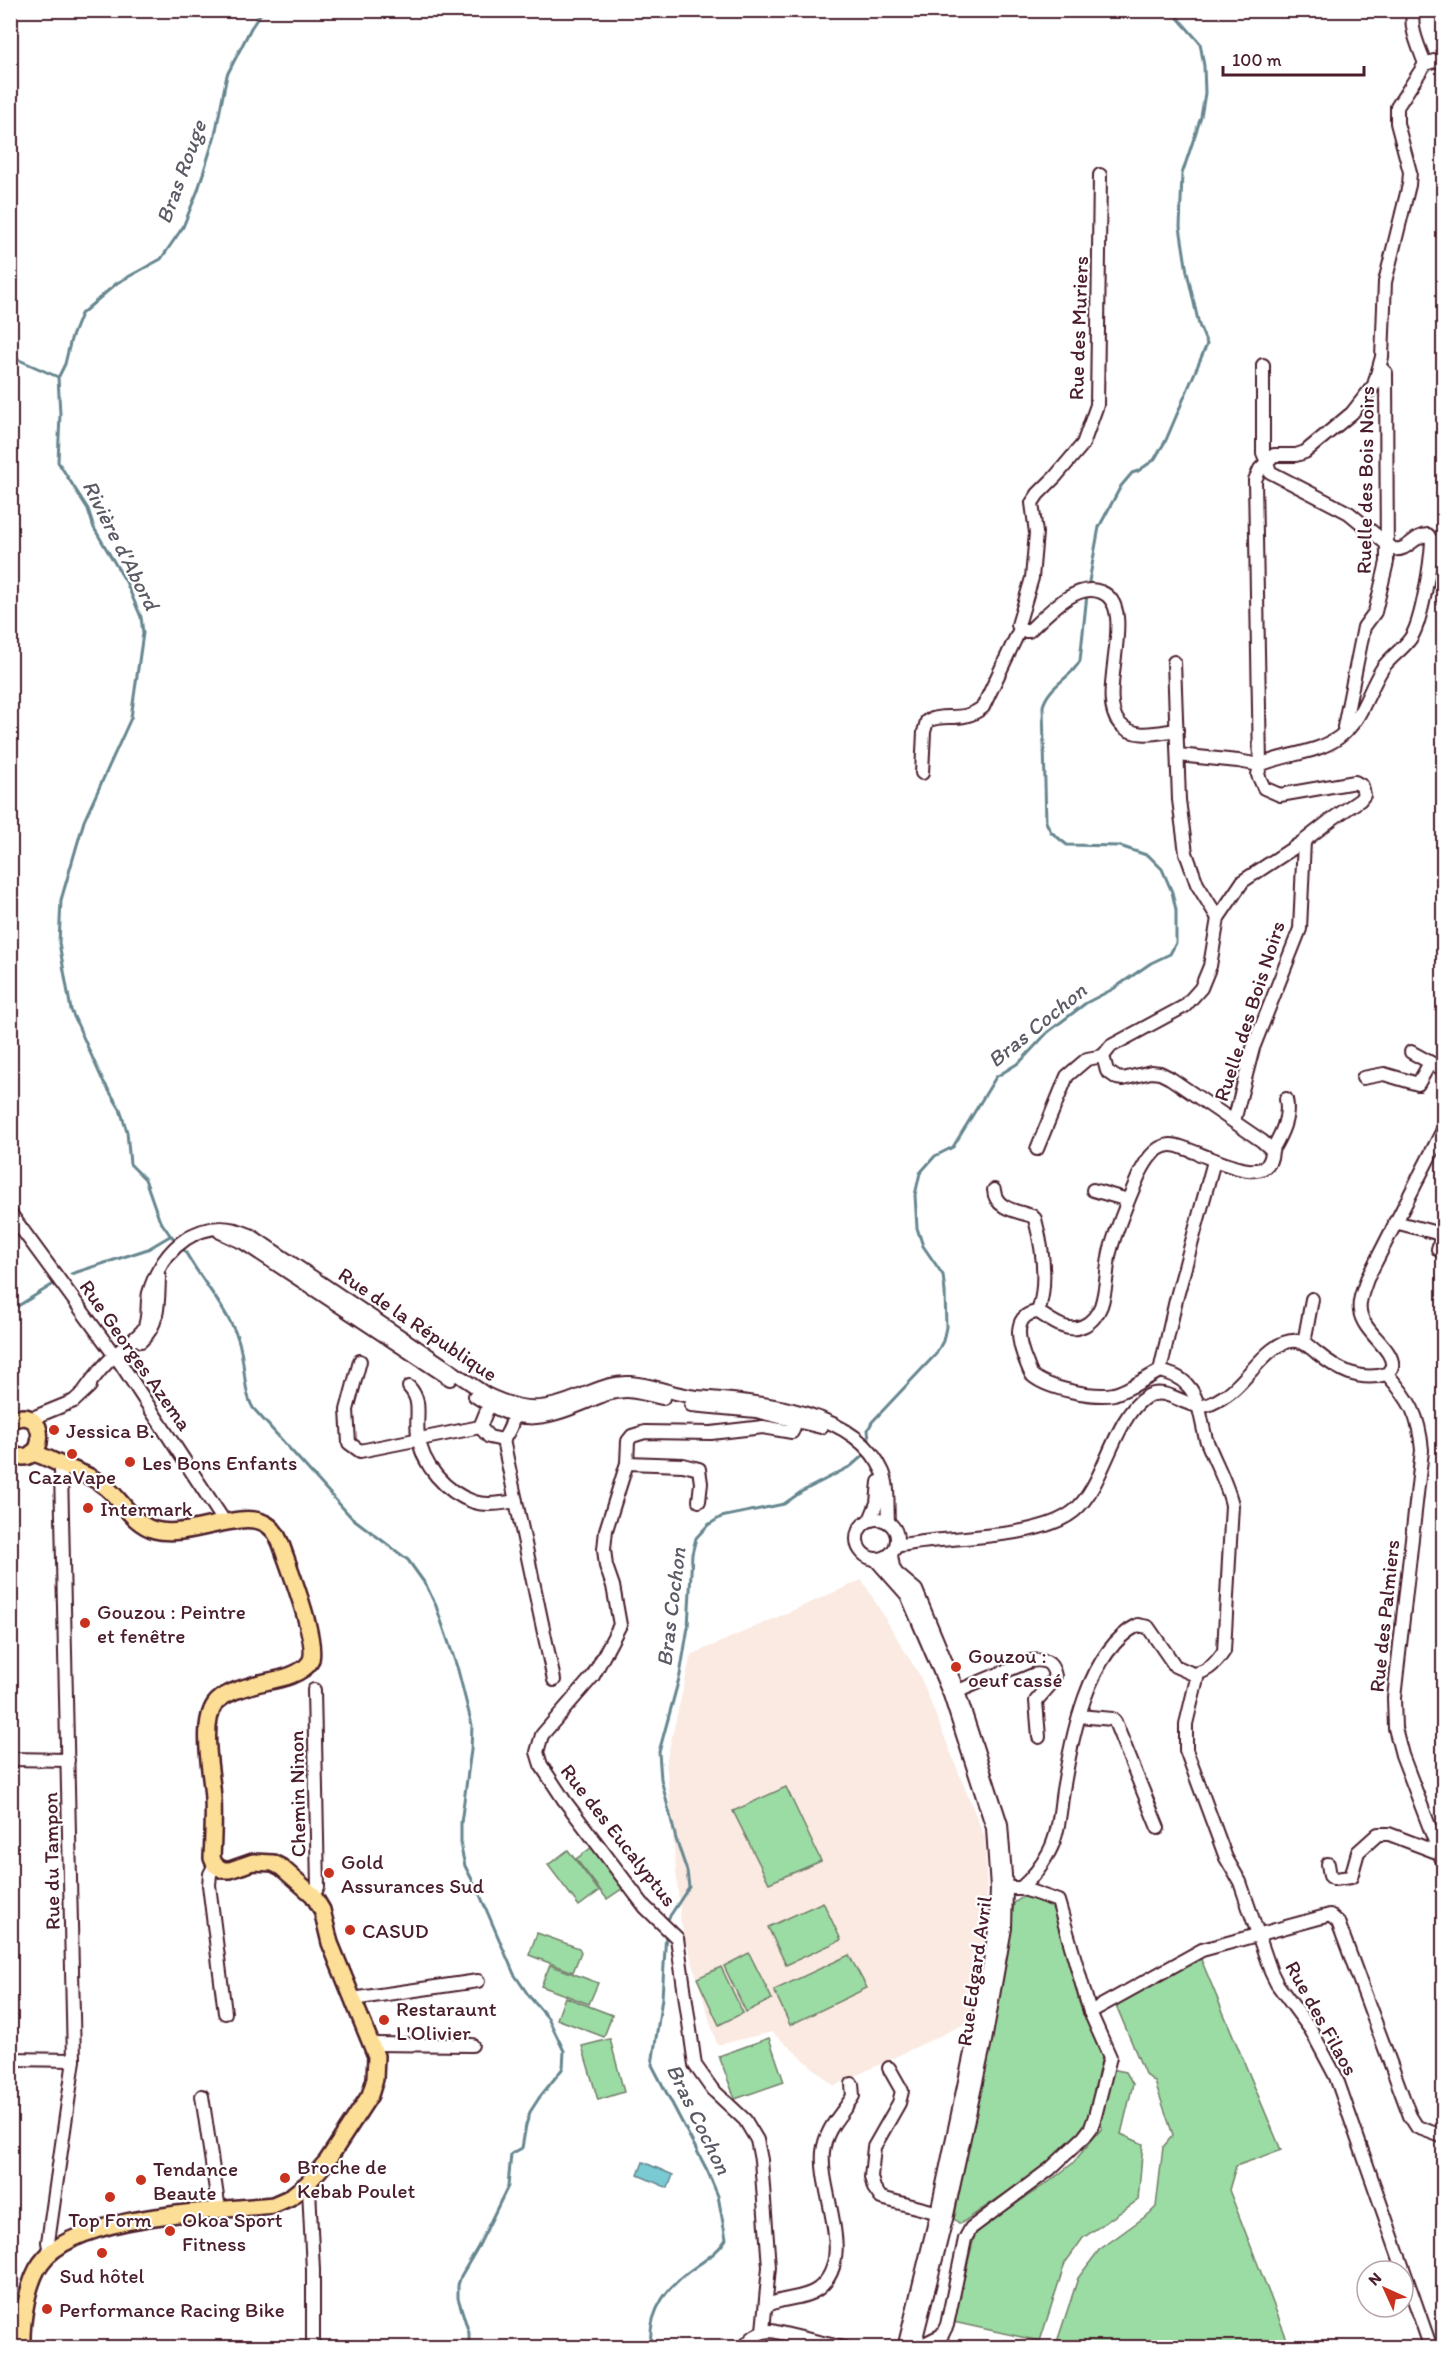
<svg xmlns="http://www.w3.org/2000/svg" width="1454" height="2358" font-family="Itim,sans-serif">
<rect width="100%" height="100%" fill="#fff"/>
<filter id="ink" filterUnits="userSpaceOnUse"><feTurbulence type="fractalNoise" baseFrequency=".0167" numOctaves="2"/><feDisplacementMap in="SourceGraphic" scale="12" xChannelSelector="R" yChannelSelector="G"/><feConvolveMatrix kernelMatrix="1 2 1 2 8 2 1 2 1" color-interpolation-filters="sRGB"/></filter>
<g filter="url(#ink)">
<polygon fill="#faeae2" points="862,1580 920,1676 985,1838 988,1930 971,2021 834,2086 772,2032 717,2045 681,1924 666,1762 691,1655"/>
<g fill="#9bdba4" stroke="#727d68" stroke-width="1.5">
<polygon points="786,1787 821,1861 769,1883 733,1811"/>
<polygon points="595,1845 626,1886 607,1899 576,1859"/>
<polygon points="568,1850 599,1891 579,1906 548,1865"/>
<path d="M1023,1897C1040,1899 1050,1899 1059,1914L1079,2002L1102,2057L1089,2118L1074,2139L1041,2169L960,2224L954,2219L1002,1973L1014,1903Z"/>
<polygon points="823,1902 841,1940 786,1965 768,1927"/>
<polygon points="537,1933 579,1948 581,1952 573,1972 529,1955"/>
<polygon points="749,1953 772,1999 746,2012 724,1966"/>
<polygon points="849,1955 867,1988 790,2025 774,1990"/>
<polygon points="1200,1957 1281,2150 1236,2166 1229,2190 1290,2347 1055,2348 1078,2278 1099,2250 1150,2213 1156,2207 1163,2147 1173,2135 1155,2082 1145,2074 1116,2005"/>
<polygon points="550,1965 598,1983 589,2004 541,1986"/>
<polygon points="721,1967 743,2013 719,2025 697,1978"/>
<polygon points="565,1997 612,2015 604,2037 557,2019"/>
<polygon points="769,2038 784,2082 735,2099 719,2056"/>
<polygon points="610,2039 624,2092 598,2100 582,2046"/>
<polygon points="1111,2069 1126,2072 1133,2084 1121,2134 1143,2144 1138,2200 1083,2238 1065,2263 1040,2341 953,2322 975,2234 979,2229 1050,2181 1073,2163 1102,2128 1098,2122"/>
</g>
<polygon fill="#79cad2" stroke="#66868f" stroke-width="1.5" points="643,2162 673,2175 668,2188 638,2175"/>
<g fill="none" stroke-linecap="round" stroke-linejoin="round">
<g stroke="#66868f" stroke-width="3">
<polyline points="10,356 58,377 60,414 58,462 88,509 94,528 126,582 141,617 143,633 131,718 84,821 61,900 59,943 71,1010 102,1079 120,1109 127,1132 130,1164 145,1179 159,1219 170,1235 177,1241"/>
<polyline points="59,376 65,364 71,339 81,314 117,283 161,259 183,227 198,190 215,135 227,75 251,28 263,10"/>
<polyline points="1088,587 1099,527 1121,486 1132,473 1138,471 1154,460 1166,440 1207,344 1199,325 1187,272 1180,227 1182,174 1201,117 1205,93 1204,66 1200,43 1171,10"/>
<path d="M182,1246C199,1278 223,1303 237,1336C246,1359 242,1389 253,1408L351,1517L408,1560L426,1585L436,1606L458,1670L472,1725L471,1750L461,1823V1848L465,1866L480,1895L514,1974L529,1996L548,2018L564,2051L563,2068L539,2098L530,2112L526,2125L522,2148L511,2154L508,2186L478,2247L461,2276L458,2285V2298L469,2333V2348"/>
<polyline points="71,1274 148,1249 170,1236"/>
<polyline points="10,1306 18,1306 52,1285"/>
<path d="M870,1447L868,1430L872,1422L936,1354L943,1341L946,1327L945,1292L943,1275L923,1246L917,1228L915,1195L920,1173L935,1156L953,1147L996,1077L1020,1062L1048,1032L1086,1003L1113,989L1151,963L1170,954L1176,943V910L1172,892L1162,869L1149,856L1120,846L1067,845L1051,832L1046,822L1043,706C1049,685 1070,679 1080,661L1087,594"/>
<polyline points="666,1922 689,1887 687,1871 676,1839 661,1779 659,1752 680,1675 688,1627 692,1554 696,1538 708,1525 721,1517 784,1504 801,1492 851,1466 867,1452"/>
<path d="M651,2348C647,2310 668,2285 698,2265C707,2259 720,2250 726,2239L718,2196L707,2170L652,2065L662,1998L666,1932"/>
</g>
<g stroke="#4a1f2b" stroke-width="16">
<g id="minor">
<path d="M1414,10C1408,26 1420,49 1425,64"/>
<path d="M1100,175L1097,405L1083,444L1055,477L1038,494L1032,503L1036,533L1032,578L1018,625L1022,631H1029C1045,616 1076,581 1101,592C1140,607 1094,697 1120,724C1135,740 1159,732 1177,730"/>
<polyline points="1174,662 1179,800 1186,853 1197,884 1218,918"/>
<polyline points="1345,732 1344,727 1364,627 1375,612 1387,562 1386,373 1381,368"/>
<polyline points="1178,755 1238,761 1260,765 1255,480 1260,469 1267,462 1263,453 1263,365"/>
<path d="M922,773L924,732L927,721C945,712 962,724 983,707L1020,629"/>
<polyline points="1411,1052 1444,1070"/>
<polyline points="1363,1078 1384,1074 1418,1084 1430,1063"/>
<polyline points="1234,1121 1253,1048 1300,929 1304,841"/>
<polyline points="1037,1149 1067,1076 1087,1059 1103,1056"/>
<path d="M1272,1150C1281,1135 1290,1117 1286,1099"/>
<path d="M994,1190C995,1209 1017,1211 1032,1216L1035,1219C1043,1249 1048,1282 1038,1312"/>
<polyline points="1093,1190 1128,1200"/>
<polyline points="10,1213 121,1364 222,1518 223,1524"/>
<polyline points="1395,1222 1437,1233 1441,1239 1438,1249 1444,1254"/>
<polyline points="220,1232 244,1243 450,1379"/>
<path d="M141,1341C160,1324 158,1301 159,1277"/>
<polyline points="1304,1343 1312,1299"/>
<polyline points="360,1361 347,1410 349,1443 360,1451 480,1427"/>
<polyline points="1160,1371 1176,1300 1214,1161"/>
<path d="M1387,1374C1410,1400 1419,1415 1422,1450L1394,1698L1395,1728L1402,1755L1444,1865"/>
<path d="M409,1387C423,1402 415,1416 418,1435C422,1465 445,1492 474,1502C487,1506 503,1503 516,1501"/>
<path d="M85,1390C94,1377 104,1365 115,1355C124,1346 136,1339 143,1330C150,1319 146,1305 149,1293C162,1248 201,1213 250,1235L486,1394C523,1412 545,1411 582,1395C598,1389 612,1382 630,1383C652,1384 674,1395 697,1397C756,1402 855,1408 883,1472C889,1486 887,1506 888,1522"/>
<path d="M475,1396C520,1425 538,1422 587,1402C599,1397 612,1391 626,1391C638,1391 651,1396 663,1398"/>
<polyline points="494,1402 489,1405 480,1427 489,1437 503,1440"/>
<polyline points="691,1405 756,1411 821,1427"/>
<polyline points="30,1419 74,1401 90,1386"/>
<polyline points="503,1440 554,1680"/>
<path d="M503,1440C510,1430 515,1420 512,1408"/>
<polyline points="627,1463 683,1465 699,1469 701,1483 699,1501"/>
<circle cx="877" cy="1539" r="20"/>
<polyline points="870,1520 877,1503 879,1482"/>
<path d="M897,1546C944,1535 1037,1541 1074,1511C1104,1487 1114,1417 1146,1397C1166,1385 1183,1407 1203,1406C1210,1405 1217,1401 1223,1397C1247,1384 1268,1338 1297,1341C1305,1342 1311,1348 1317,1353C1338,1370 1359,1382 1387,1374L1392,1367C1395,1349 1363,1333 1360,1311C1358,1300 1364,1289 1367,1279L1444,1128"/>
<polyline points="891,1555 893,1567 896,1573 916,1590 958,1691 1001,1824 1006,1888 1005,1928 985,2041 947,2215 917,2334 918,2340"/>
<polyline points="876,1560 907,1595 950,1695 993,1828 997,1888 996,1924 989,1968 937,2213 906,2340"/>
<polyline points="1198,1674 1186,1724 1186,1750 1226,1858 1240,1882 1271,1972 1277,1984 1311,2030 1336,2077 1431,2348"/>
<path d="M951,1694L1030,1661C1044,1659 1052,1661 1055,1676L1050,1685L1036,1701L1039,1737"/>
<polyline points="1079,1716 1112,1719 1115,1722 1158,1828"/>
<polyline points="10,1759 68,1760"/>
<polyline points="1328,1864 1330,1876 1335,1879 1351,1877 1358,1852 1378,1834 1389,1834 1439,1853"/>
<polyline points="215,1865 210,1874 209,1885 225,2013"/>
<path d="M997,1888H1021C1032,1878 1042,1865 1049,1852C1059,1834 1060,1810 1063,1790C1072,1738 1087,1651 1138,1625L1148,1627L1175,1666L1193,1674C1206,1673 1217,1662 1224,1651L1232,1505C1227,1482 1214,1461 1206,1439C1201,1422 1200,1399 1188,1386C1181,1377 1170,1374 1160,1371C1146,1378 1129,1390 1114,1394C1094,1398 1049,1389 1033,1376C1030,1373 1029,1369 1027,1364C1020,1348 1009,1314 1038,1312C1051,1320 1067,1334 1083,1326C1091,1323 1098,1314 1101,1306C1107,1289 1106,1270 1110,1252C1117,1226 1128,1200 1139,1175C1145,1163 1154,1146 1170,1145C1190,1143 1271,1199 1272,1150L1262,1141L1170,1078L1160,1073L1151,1072L1123,1079L1117,1078L1107,1071L1103,1056L1111,1046L1185,1006L1201,988L1210,966L1218,918L1243,881L1304,841L1332,819L1360,800L1364,795L1362,786L1355,782L1280,795L1264,788L1258,775L1260,765C1284,754 1315,754 1338,738C1362,721 1367,693 1382,669C1389,658 1402,650 1410,639C1422,623 1431,562 1432,541L1428,535C1413,535 1408,552 1393,549L1349,513L1270,472L1267,462L1274,455H1296L1305,452L1352,413L1374,385L1382,357L1385,282L1409,185L1410,172L1397,123V107L1425,64L1434,61H1444"/>
<polyline points="313,1895 318,1887 314,1690"/>
<polyline points="352,1999 478,1981"/>
<polyline points="1090,2012 1202,1950 1330,1915 1338,1922 1410,2116 1417,2127 1444,2137"/>
<polyline points="372,2044 472,2045"/>
<polyline points="10,2059 74,2060"/>
<polyline points="889,2068 902,2091 899,2103 874,2147 871,2177 874,2188 881,2198 943,2214"/>
<polyline points="202,2096 219,2210"/>
<polyline points="307,2184 309,2189 313,2270 313,2348"/>
<polyline points="50,2253 48,2242 74,2060 61,1471 63,1466"/>
<path d="M766,2306C782,2297 803,2300 818,2289C857,2258 819,2193 823,2152C826,2127 841,2116 853,2096L852,2084"/>
<polyline points="763,2331 769,2267 761,2160 757,2140 745,2120 712,2089 695,2065 677,1938 645,1907 564,1800 541,1765 537,1752 542,1735 593,1676 620,1625 613,1586 606,1566 604,1549 606,1530 627,1463 628,1441 632,1436 645,1432 711,1433 763,1427 792,1432 799,1413"/>
<polyline points="922,2345 942,2335 947,2325 965,2239 971,2228 1050,2169 1084,2137 1091,2128 1095,2116 1110,2057 1090,2012 1058,1901 1021,1888"/>
<path d="M743,2348C752,2338 758,2331 772,2331L844,2348"/>
</g>
</g>
<g stroke="#4a1f2b" stroke-width="20">
<g id="major">
<path d="M10,1421C50,1400 49,1474 10,1453"/>
<path d="M22,2348C21,2324 27,2282 41,2263C75,2214 216,2211 273,2205L289,2198L307,2184L327,2161L370,2095L375,2079L376,2056L330,1943L322,1910L313,1895L281,1867L273,1863L253,1862L230,1870H223L215,1865L212,1858C213,1839 214,1818 213,1799C212,1774 200,1725 215,1704C223,1693 243,1688 256,1684C272,1680 300,1677 310,1662C320,1645 288,1565 281,1544C277,1535 273,1527 264,1523C239,1510 187,1539 155,1530C133,1524 123,1502 107,1488C93,1476 78,1472 62,1465C52,1461 43,1455 32,1453"/>
</g>
</g>
<use href="#minor" stroke="#fff" stroke-width="12"/>
<use href="#major" stroke="#fdde96" stroke-width="15"/>
</g>
</g>
<g fill="#c8321e" stroke="#fff" stroke-width="2">
<circle cx="54" cy="1430" r="6"/>
<circle cx="72" cy="1454" r="6"/>
<circle cx="130" cy="1462" r="6"/>
<circle cx="88" cy="1508" r="6"/>
<circle cx="85" cy="1623" r="6"/>
<circle cx="956" cy="1667" r="6"/>
<circle cx="329" cy="1873" r="6"/>
<circle cx="350" cy="1930" r="6"/>
<circle cx="384" cy="2020" r="6"/>
<circle cx="285" cy="2178" r="6"/>
<circle cx="141" cy="2180" r="6"/>
<circle cx="110" cy="2197" r="6"/>
<circle cx="170" cy="2231" r="6"/>
<circle cx="102" cy="2253" r="6"/>
<circle cx="47" cy="2309" r="6"/>
</g>
<g text-anchor="middle" dominant-baseline="central" stroke-width="4.5" stroke-linejoin="round" paint-order="stroke">
<g font-size="21" fill="#4a1f2b" stroke="#fff">
<text transform="translate(1078 328) rotate(-88)">Rue des Muriers</text>
<text transform="translate(1365 480) rotate(-89)">Ruelle des Bois Noirs</text>
<text transform="translate(1249 1011) rotate(-72)">Ruelle des Bois Noirs</text>
<text transform="translate(418 1324) rotate(34)">Rue de la République</text>
<text transform="translate(136 1355) rotate(55)">Rue Georges Azema</text>
<text transform="translate(1384 1616) rotate(-84)">Rue des Palmiers</text>
<text transform="translate(297 1794) rotate(-91)">Chemin Ninon</text>
<text transform="translate(619 1835) rotate(52)">Rue des Eucalyptus</text>
<text transform="translate(51 1861) rotate(-91)">Rue du Tampon</text>
<text transform="translate(974 1971) rotate(-82)">Rue Edgard Avril</text>
<text transform="translate(1322 2018) rotate(61)">Rue des Filaos</text>
</g>
<g font-size="21" fill="#4a1f2b" stroke="#fff" text-anchor="start">
<text x="66" y="1430">Jessica B.</text>
<text x="142" y="1462">Les Bons Enfants</text>
<text x="72" y="1476" text-anchor="middle">CazaVape</text>
<text x="100" y="1508">Intermark</text>
<text x="97" y="1611">Gouzou : Peintre<tspan x="97" dy="24">et fenêtre</tspan></text>
<text x="968" y="1655">Gouzou :<tspan x="968" dy="24">oeuf cassé</tspan></text>
<text x="341" y="1861">Gold<tspan x="341" dy="24">Assurances Sud</tspan></text>
<text x="362" y="1930">CASUD</text>
<text x="396" y="2008">Restaraunt<tspan x="396" dy="24">L'Olivier</tspan></text>
<text x="297" y="2166">Broche de<tspan x="297" dy="24">Kebab Poulet</tspan></text>
<text x="153" y="2168">Tendance<tspan x="153" dy="24">Beaute</tspan></text>
<text x="110" y="2219" text-anchor="middle">Top Form</text>
<text x="182" y="2219">Okoa Sport<tspan x="182" dy="24">Fitness</tspan></text>
<text x="102" y="2275" text-anchor="middle">Sud hôtel</text>
<text x="59" y="2309">Performance Racing Bike</text>
</g>
<g font-size="22" font-style="italic" fill="#5a5b65" stroke="#fff">
<text transform="translate(181 172) rotate(-70)">Bras Rouge</text>
<text transform="translate(121 545) rotate(63)">Rivière d'Abord</text>
<text transform="translate(1037 1025) rotate(-39)">Bras Cochon</text>
<text transform="translate(671 1607) rotate(-83)">Bras Cochon</text>
<text transform="translate(699 2119) rotate(64)">Bras Cochon</text>
</g>
</g>
<rect width="1454" height="2358" fill="none" stroke="#fff" stroke-width="36"/>
<rect x="18" y="18" width="1418" height="2322" fill="none" stroke="#4a1f2b" stroke-width="2" filter="url(#ink)"/>
<g transform="translate(1385 2289) rotate(315)"><circle r="28" fill="#ffffff" stroke="#b7a5aa" stroke-width="1.5"/>
<path d="M0-4.5L10 22L0 15L-10 22Z" fill="#c8321e"/>
<text y="-9" font-size="16" font-weight="bold" text-anchor="middle" fill="#4a1f2b">N</text>
</g>
<path d="M1223 66v9h141v-9" fill="none" stroke="#4a1f2b" stroke-width="3"/>
<text x="1232" y="66" font-size="18" fill="#4a1f2b" stroke="#ffffff" stroke-width="4.5" paint-order="stroke">100 m</text>
</svg>
